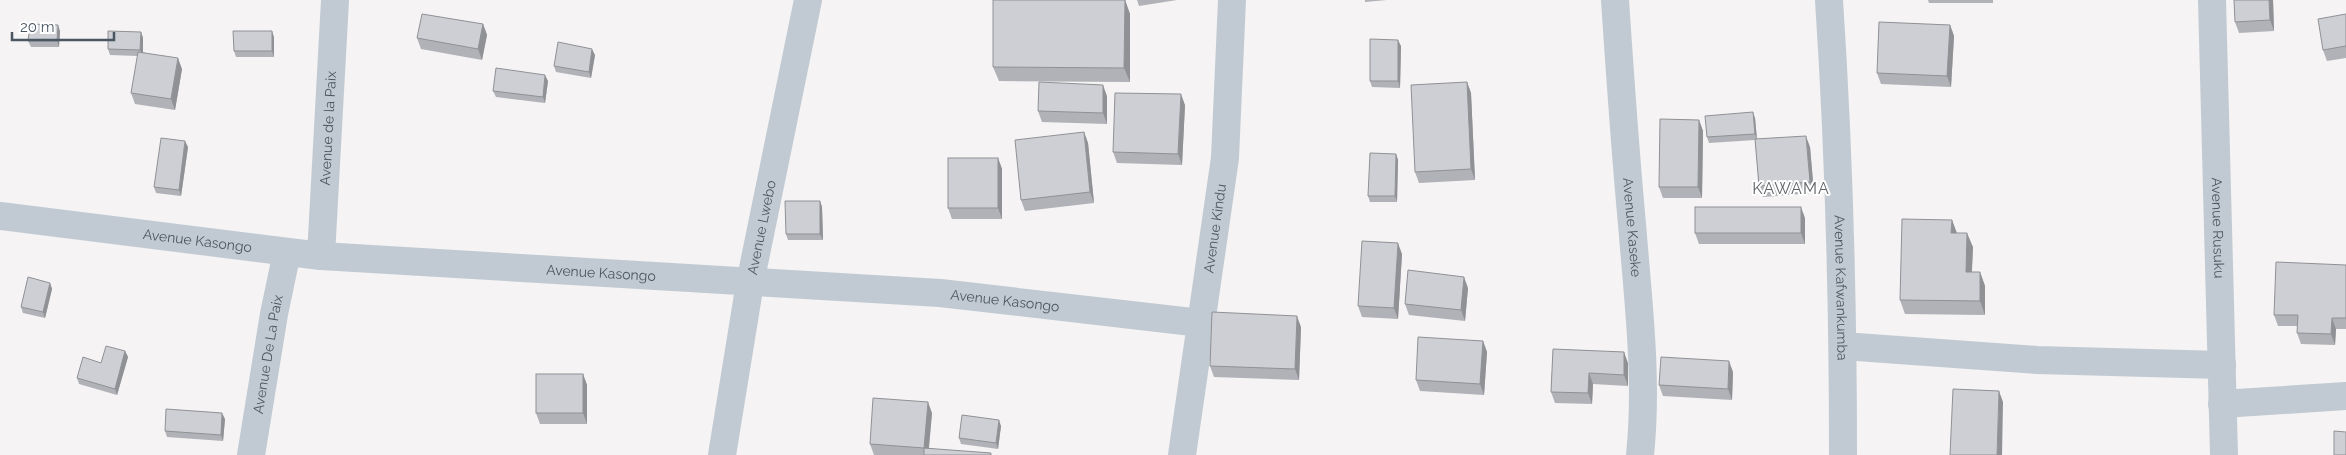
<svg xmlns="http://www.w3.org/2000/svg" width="2346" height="455" font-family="Raleway,sans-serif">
<rect width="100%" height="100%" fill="#f5f3f3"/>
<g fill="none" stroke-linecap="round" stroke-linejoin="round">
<g stroke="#c1cad2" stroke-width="28">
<path id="s1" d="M1615,0C1620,75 1625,149 1632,224C1638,300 1648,379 1640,455"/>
<path id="s2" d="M1829,0C1839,151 1843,303 1843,455"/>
<path id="s3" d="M2212,0L2224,455"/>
<path id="s4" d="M0,216L321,256L940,293L1201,323"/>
<path id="s5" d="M321,256L335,0"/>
<polyline points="1843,346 2037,360 2222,365"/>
<polyline points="2222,404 2346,396"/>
<path id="s6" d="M251,455L274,314L287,252"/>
<path id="s7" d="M722,455L750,283L808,0"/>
<path id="s8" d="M1182,455L1225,158L1232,0"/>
</g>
</g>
<g fill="#b0b2b7">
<polygon points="1125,0 1130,14 1130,82 999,81 993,67"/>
<polygon points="1137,0 1177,0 1139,6"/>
<polygon points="1365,0 1387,0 1365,2"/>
<polygon points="1928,0 1993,0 1993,3 1929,3"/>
<polygon points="2273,0 2274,31 2239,33 2235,22"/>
<polygon points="2346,14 2346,58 2327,61 2323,50"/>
<polygon points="483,24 487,35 482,60 421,49 417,38"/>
<polygon points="1950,25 1954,36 1951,87 1881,84 1877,73"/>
<polygon points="60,31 59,47 31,47 28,41"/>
<polygon points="141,32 143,38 143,52 182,69 175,110 135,104 131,93 138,56 110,55 108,49"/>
<polygon points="274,37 274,57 236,57 234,51"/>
<polygon points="1401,46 1400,88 1372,87 1370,81"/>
<polygon points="595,55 591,78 556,72 554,66"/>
<polygon points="548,81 545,103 496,97 493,91"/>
<polygon points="1467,82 1471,93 1475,180 1419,183 1415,172"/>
<polygon points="1107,96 1107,124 1042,122 1038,111"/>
<polygon points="1185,105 1182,165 1117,163 1113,152"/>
<polygon points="1755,118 1757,139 1810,147 1814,193 1763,197 1759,186 1755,140 1709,143 1707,137"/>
<polygon points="1699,120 1703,131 1702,198 1663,198 1659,187"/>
<polygon points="1084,132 1088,143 1094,203 1025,211 1021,200"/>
<polygon points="188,147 181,196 156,193 154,187"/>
<polygon points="1396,154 1398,160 1397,202 1370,202 1368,196"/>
<polygon points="998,158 1002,169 1002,219 952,219 948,208"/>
<polygon points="820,201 822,207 823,240 788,240 786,234"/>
<polygon points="1805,218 1805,244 1699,244 1695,233"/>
<polygon points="1952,220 1957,233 1973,247 1972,272 1980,272 1985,286 1985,315 1905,314 1900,300"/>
<polygon points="1402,254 1398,319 1362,317 1358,306"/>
<polygon points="2346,265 2346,329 2336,329 2335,345 2301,344 2297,333 2298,326 2278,326 2274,315"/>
<polygon points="50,283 52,289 45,318 23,313 21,307"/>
<polygon points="1468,288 1465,321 1409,315 1405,304"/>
<polygon points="1301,327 1299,380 1214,377 1210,366"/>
<polygon points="1483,341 1487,352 1484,395 1420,391 1416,380"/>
<polygon points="1553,349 1628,363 1628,386 1593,384 1592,404 1555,403 1551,392"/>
<polygon points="125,351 128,357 117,395 79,384 77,378 101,363"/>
<polygon points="1733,372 1732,400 1663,396 1659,385"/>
<polygon points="583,374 587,385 587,424 540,424 536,413"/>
<polygon points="932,413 929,449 991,453 991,455 874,455 870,444"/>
<polygon points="225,419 223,441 167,437 165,431"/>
<polygon points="1001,426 998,449 961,444 959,438"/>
</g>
<g fill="#909195">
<polygon points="1125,0 1130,14 1130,82 1124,68"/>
<polygon points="2269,0 2273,0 2274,31 2270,20"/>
<polygon points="483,24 487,35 482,60 478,49"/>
<polygon points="58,25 60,31 59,47 57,41"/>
<polygon points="1950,25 1954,36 1951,87 1947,76"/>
<polygon points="272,31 274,37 274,57 272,51"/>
<polygon points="141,32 143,38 143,56 140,50"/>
<polygon points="1398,40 1401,46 1400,88 1398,81"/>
<polygon points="592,49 595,55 591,78 589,72"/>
<polygon points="178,58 182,69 175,110 171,99"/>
<polygon points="545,75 548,81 545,103 543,97"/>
<polygon points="1467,82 1471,93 1475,180 1471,169"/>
<polygon points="1103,85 1107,96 1107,124 1103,113"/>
<polygon points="1181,94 1185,105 1182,165 1178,154"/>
<polygon points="1753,112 1755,118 1757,140 1755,134"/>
<polygon points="1699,120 1703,131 1702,198 1698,187"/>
<polygon points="1084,132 1088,143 1094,203 1090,192"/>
<polygon points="1806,136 1810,147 1814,193 1810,182"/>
<polygon points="185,141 188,147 181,196 179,190"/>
<polygon points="1396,154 1398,160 1397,202 1395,196"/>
<polygon points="998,158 1002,169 1002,219 998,208"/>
<polygon points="820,201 822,207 823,240 820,234"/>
<polygon points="1801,207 1805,218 1805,244 1801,233"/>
<polygon points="1952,220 1957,234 1951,233"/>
<polygon points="1967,233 1973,247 1971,286 1966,272"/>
<polygon points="1398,243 1402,254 1398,319 1394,308"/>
<polygon points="1980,272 1985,286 1985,315 1980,301"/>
<polygon points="1464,277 1468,288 1465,321 1461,310"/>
<polygon points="50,283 52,289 45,318 43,312"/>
<polygon points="1297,316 1301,327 1299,380 1295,369"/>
<polygon points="2332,318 2336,329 2335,345 2331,334"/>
<polygon points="1483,341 1487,352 1484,395 1480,384"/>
<polygon points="125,351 128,357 117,395 115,389"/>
<polygon points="1624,352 1628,363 1628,386 1624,375"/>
<polygon points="1729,361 1733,372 1732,400 1728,389"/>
<polygon points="1589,373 1593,384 1592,404 1588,393"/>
<polygon points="583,374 587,385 587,424 583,413"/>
<polygon points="1999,391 2003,402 2002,455 1997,455"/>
<polygon points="928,402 932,413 928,455 924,448"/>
<polygon points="222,413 225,419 223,441 221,435"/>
<polygon points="999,420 1001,426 998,449 996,443"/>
</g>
<g fill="#cdcfd5" stroke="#909195">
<polygon points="993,0 1125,0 1124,68 993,67"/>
<polygon points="2234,0 2269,0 2270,20 2235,22"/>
<polygon points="422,14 483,24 478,49 417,38"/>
<polygon points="2346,14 2346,46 2323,50 2318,19"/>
<polygon points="1879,22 1950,25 1947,76 1877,73"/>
<polygon points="30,24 58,25 57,41 28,41"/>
<polygon points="108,31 141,32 140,50 108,49"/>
<polygon points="233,31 272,31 272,51 234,51"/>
<polygon points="1370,39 1398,40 1398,81 1370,81"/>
<polygon points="558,42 592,49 589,72 554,66"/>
<polygon points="138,52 178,58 171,99 131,93"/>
<polygon points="496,68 545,75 543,97 493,91"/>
<polygon points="1039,82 1103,85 1103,113 1038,111"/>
<polygon points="1467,82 1471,169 1415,172 1411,85"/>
<polygon points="1115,93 1181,94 1178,154 1113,152"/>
<polygon points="1753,112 1755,134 1707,137 1705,116"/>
<polygon points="1660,119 1699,120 1698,187 1659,187"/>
<polygon points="1084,132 1090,192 1021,200 1015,140"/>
<polygon points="1806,136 1810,182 1759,186 1755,139"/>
<polygon points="161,138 185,141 179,190 154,187"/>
<polygon points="1370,153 1396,154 1395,196 1368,196"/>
<rect x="948" y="158" width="50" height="50"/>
<polygon points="785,201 820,201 820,234 786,234"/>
<rect x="1695" y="207" width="106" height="26"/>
<polygon points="1902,219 1952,220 1951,233 1967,233 1966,272 1980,272 1980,301 1900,300"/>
<polygon points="1362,241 1398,243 1394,308 1358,306"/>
<polygon points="2276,262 2346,265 2346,318 2332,318 2331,334 2297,333 2298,315 2274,315"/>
<polygon points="1408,270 1464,277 1461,310 1405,304"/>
<polygon points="28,277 50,283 43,312 21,307"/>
<polygon points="1212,312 1297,316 1295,369 1210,366"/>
<polygon points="1418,337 1483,341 1480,384 1416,380"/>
<polygon points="106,346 125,351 115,389 77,378 83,357 101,363"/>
<polygon points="1553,349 1624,352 1624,375 1589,373 1588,393 1551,392"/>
<polygon points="1661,357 1729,361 1728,389 1659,385"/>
<rect x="536" y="374" width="47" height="39"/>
<polygon points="1953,389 1999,391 1997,455 1950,455"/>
<polygon points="873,398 928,402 924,448 870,444"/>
<polygon points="166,409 222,413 221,435 165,431"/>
<polygon points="962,415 999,420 996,443 959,438"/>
<polygon points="2334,431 2346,432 2346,455 2334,455"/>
<polygon points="924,448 991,453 991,455 924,455"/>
</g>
<g text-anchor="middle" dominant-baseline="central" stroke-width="4" stroke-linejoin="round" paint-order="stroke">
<g font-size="14" fill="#4a5661" stroke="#fff">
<text stroke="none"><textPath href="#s5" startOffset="128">Avenue de la Paix</textPath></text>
<text stroke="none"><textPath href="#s7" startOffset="231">Avenue Lwebo</textPath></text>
<text stroke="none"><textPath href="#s1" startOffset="228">Avenue Kaseke</textPath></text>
<text stroke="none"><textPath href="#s8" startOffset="229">Avenue Kindu</textPath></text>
<text stroke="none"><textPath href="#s3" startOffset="228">Avenue Rusuku</textPath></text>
<text stroke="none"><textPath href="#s4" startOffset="199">Avenue Kasongo</textPath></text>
<text stroke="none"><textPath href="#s4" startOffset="604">Avenue Kasongo</textPath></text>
<text stroke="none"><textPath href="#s2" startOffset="288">Avenue Kafwankumba</textPath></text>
<text stroke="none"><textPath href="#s4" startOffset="1009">Avenue Kasongo</textPath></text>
<text stroke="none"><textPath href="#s6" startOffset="102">Avenue De La Paix</textPath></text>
</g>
<g font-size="16" letter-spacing="1" fill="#5f6368" stroke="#fff">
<text x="1791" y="188">KAWAMA</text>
</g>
</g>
<path d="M12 32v8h102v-8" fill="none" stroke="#4a5661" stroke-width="2.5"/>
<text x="20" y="32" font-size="15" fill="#4a5661" stroke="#ffffff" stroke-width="4" paint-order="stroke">20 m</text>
</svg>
